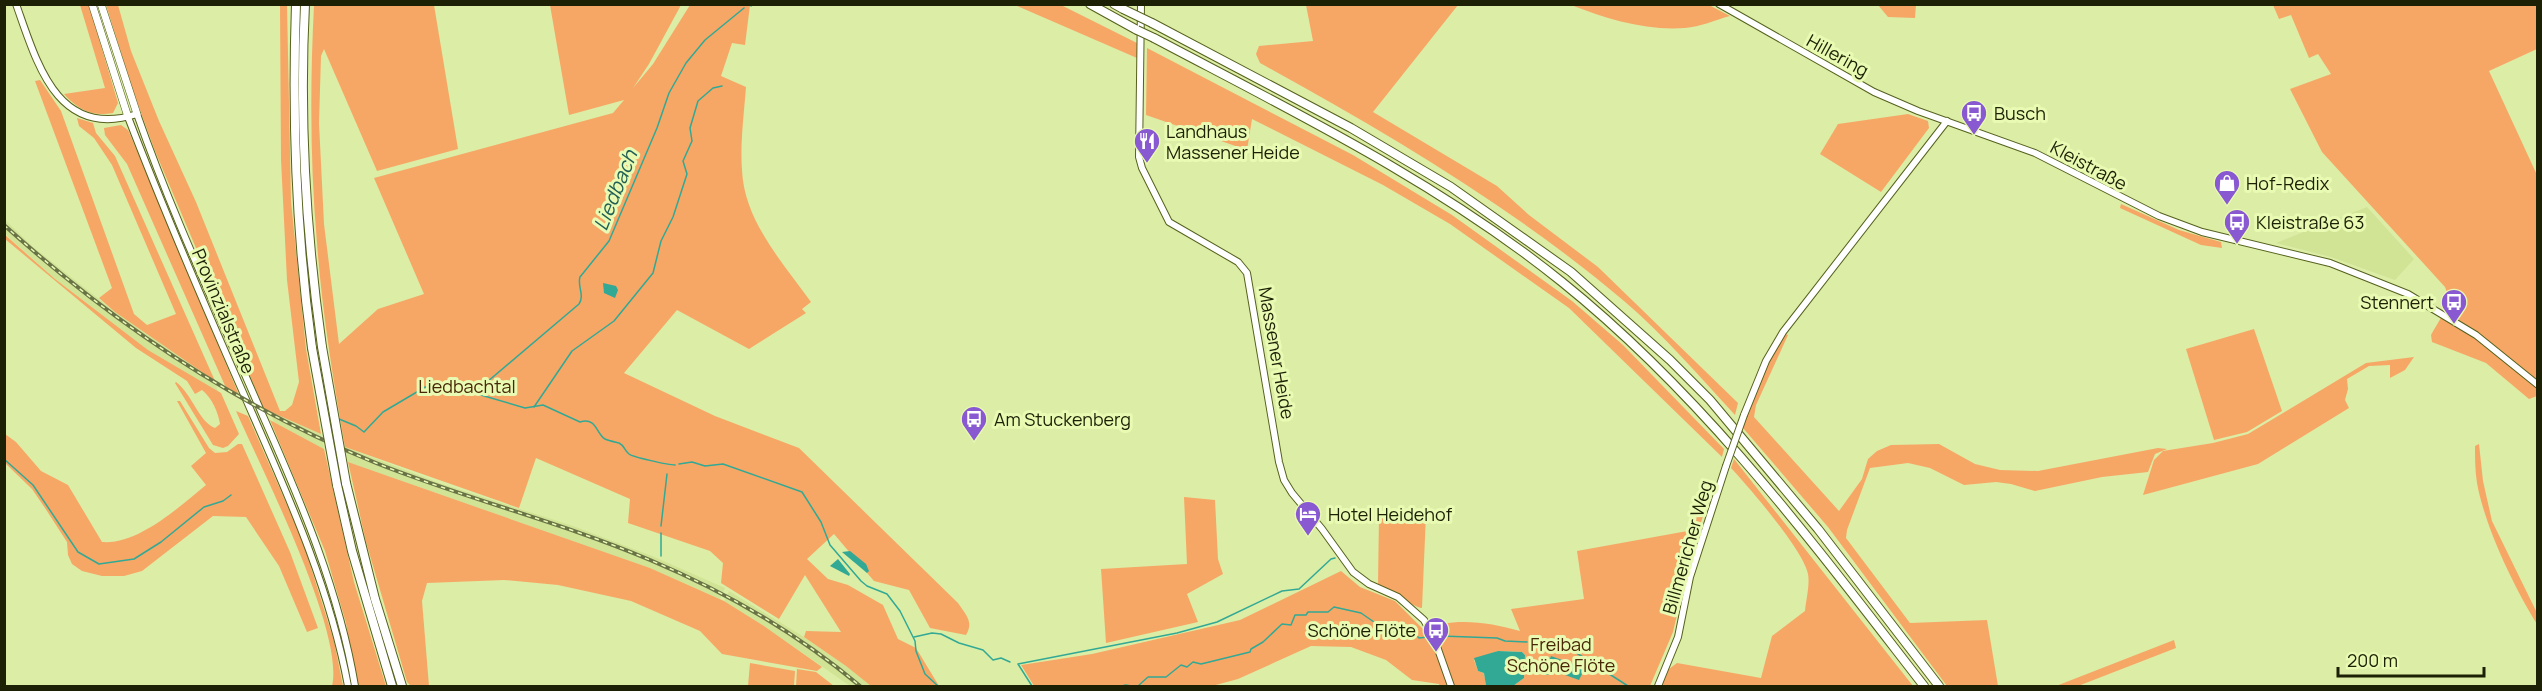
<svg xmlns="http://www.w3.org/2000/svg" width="2542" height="691" font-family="Manrope,sans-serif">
<rect width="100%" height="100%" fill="#dceda6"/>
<g fill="#d1e395">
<polygon points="2367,207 2414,259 2395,280 2331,257 2276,243"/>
<polygon points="4,219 33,247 115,312 215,381 218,392 148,350 55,279 5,234"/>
<polygon points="270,412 321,434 324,449 274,422"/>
<polygon points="345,447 442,484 573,526 652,556 725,588 720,599 650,568 348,462"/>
<polygon points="729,591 804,637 846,666 871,686 850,686 764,626 724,601"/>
</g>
<g fill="#f6a766">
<path d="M80,5H89L118,103L113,113C92,117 77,109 64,94L105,88Z"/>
<polygon points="106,5 118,5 131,51 159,121 196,202 280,411 285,411 292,405 299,382 287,280 281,160 280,5 287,5 291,201 306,349 321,434 264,409 155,151 133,91"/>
<path d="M314,5H434L458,149L377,171L324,49L321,56L319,123L324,224L339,344L378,309L424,294L374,178L613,113L624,100L569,115L550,5H681L649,64L633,88L653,64L690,5H750L745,45L732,43L721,76L746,87C744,114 740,143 742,170C744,220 782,262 811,302L802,309L806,313L749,349L677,310L624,373L715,416L799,448L958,603C966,615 974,622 966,635L930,628L909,590L874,581L834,534L807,559L828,579L848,585L883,605L898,639L916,648L939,686H871L846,666L804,637L806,631L841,632L805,575L779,619L721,583L723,563L710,551L628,523L630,499L536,458L519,508L345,447C333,379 322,311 317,243C310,163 310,84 314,5Z"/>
<polygon points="1015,5 1061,5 1137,43 1137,58"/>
<path d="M1306,5H1458L1373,112L1497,186L1529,215L1598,267L1738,403L1735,415C1699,376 1664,335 1624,301C1513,207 1387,133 1260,63L1256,54L1259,46L1313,41Z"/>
<path d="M1571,5H1709L1730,16C1715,20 1700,27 1685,28C1646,31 1607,19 1571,5Z"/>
<polygon points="1878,5 1916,5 1915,18 1888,17"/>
<path d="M2273,5H2537V49L2489,71L2537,175V396L2529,399L2486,363L2432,342L2431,335C2439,320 2453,304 2445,287L2322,152L2290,89L2331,74L2318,54L2309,58L2291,15L2279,19Z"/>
<polygon points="1147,48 1353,155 1452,215 1572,301 1623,345 1724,449 1722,457 1569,308 1450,224 1383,185 1252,119 1247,150 1146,115"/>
<polygon points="40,80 61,111 134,314 147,325 176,314 112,165 94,138 79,126 77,118 93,123 96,133 115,156 215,381 115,312 99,298 112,288 35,81"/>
<polygon points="1908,114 1928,121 1929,128 1881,192 1820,154 1838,124"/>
<polygon points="121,125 128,130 132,139 239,395 226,388 127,164 105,135 104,128"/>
<polygon points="2121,204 2179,230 2221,242 2222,248 2201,245 2120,208"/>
<path d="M4,234L55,279L148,350L221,393L239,434L228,446L223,448L213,445L175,383L176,382C193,395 198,421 215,428L220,424C218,412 212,398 202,390L195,394L187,381L136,348L5,239Z"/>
<polygon points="2254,329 2282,411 2247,432 2214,440 2186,349"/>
<path d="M1784,333L1788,335L1756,405L1754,417L1839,511L1862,479L1868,459L1877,451L1891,445L1939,444L1975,464L2000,470L2038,471L2158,448L2167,449L2155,454L2148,472L2102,477L2035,491L2011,484L1996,482L1964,485L1930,468L1908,463L1870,468L1847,530L1846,538L1910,623L1987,620L1998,686H1947L1828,527L1743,428C1753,394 1766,363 1784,333Z"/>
<polygon points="2414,357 2405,370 2390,378 2390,365 2369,366 2347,379 2348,389 2345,400 2349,408 2258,464 2143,495 2154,460 2163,451 2213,443 2248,434 2366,363"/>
<path d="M177,401H180L209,448L215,453L227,452L238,444H242L290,552L318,628L307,632L279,566L246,517L213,516L142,571L124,576H102L82,571L72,564L68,555L67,542L45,508L32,489L5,463V434L16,442L41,471L68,485L102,542C138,545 179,507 206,485L191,466L206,453Z"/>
<path d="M236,411L248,416L302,539L334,641L343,686H332C345,632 261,468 236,411Z"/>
<polygon points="270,420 324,449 354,582 386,686 361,686 356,683 346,623 325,551"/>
<path d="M2479,444L2483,481L2492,521L2537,613V624C2514,587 2485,527 2477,483C2475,471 2475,458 2475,446Z"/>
<path d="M1734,459L1913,686H1658L1665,672L1677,663L1761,678L1772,636L1805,611C1806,600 1810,585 1808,574C1804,551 1748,486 1731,468Z"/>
<polygon points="348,462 650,568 724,601 764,626 822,667 817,671 722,654 700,631 631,601 558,585 504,580 427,583 422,601 429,686 411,686 407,682 366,542"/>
<path d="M1707,481H1714L1692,551L1673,632L1650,686H1513L1524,678L1525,655L1522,652L1498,651L1474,660L1478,671L1484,673L1486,686H1440L1439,684L1412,680L1386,660L1351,647L1311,646L1238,679L1212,686H1034L1021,665L1092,654L1240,620L1341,571L1360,587L1395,601L1423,629C1454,617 1489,622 1520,631L1511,609L1584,599L1577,551L1693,530Z"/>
<polygon points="1184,497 1215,500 1218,559 1223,574 1187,594 1198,622 1106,643 1101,569 1187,564"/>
<path d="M1426,514L1422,608C1415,608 1388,589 1378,584L1379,516Z"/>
<polygon points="2174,640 2176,648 2078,686 2056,686"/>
<polygon points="750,663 795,671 794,686 748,686"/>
<polygon points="797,669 816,672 834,686 796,686"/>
</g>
<g fill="#31a995">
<polygon points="603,283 616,286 618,290 615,298 604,293"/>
<polygon points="850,551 866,564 869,571 867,573 842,552"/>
<polygon points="838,559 850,574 849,576 830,566"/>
<polygon points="1498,651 1522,652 1525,655 1524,678 1513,686 1486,686 1484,673 1478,671 1474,658"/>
<polygon points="1551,656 1562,660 1556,673 1546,675 1544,673"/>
<polygon points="1568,661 1584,670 1579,680 1565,675 1563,670"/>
</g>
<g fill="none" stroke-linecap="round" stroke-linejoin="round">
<g stroke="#31a995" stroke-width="1.5">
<polyline points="751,6 753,4"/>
<path d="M474,393L579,304C585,295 577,286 580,277L609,241L657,128L669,93L686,63L705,40L744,8"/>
<polyline points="534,407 572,351 614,321 653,273 661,241 673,217 687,174 683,161 692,141 690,128 698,101 713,88 722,86"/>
<path d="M339,419L356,426L364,432L383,412L427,386L474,393L525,408L543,405L580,422C597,417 596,434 605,439C609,441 615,442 619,443C625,446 624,450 629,454C632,457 669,465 675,465"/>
<polyline points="4,459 33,485 78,552 99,564 134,559 161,542 204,507 223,501 231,495"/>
<polyline points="679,464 692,462 705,466 723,464 802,492 821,522 830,545 861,581 867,586 887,594 900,611 915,641 916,651 925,674 938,686"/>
<polyline points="661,526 667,474"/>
<polyline points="661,533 661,556"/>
<polyline points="1441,636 1497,638 1505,641 1527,642"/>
<polyline points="914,637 932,633 941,634 959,643 983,650 993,660 1001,658 1010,662"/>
<polyline points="1552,645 1575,652 1628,686"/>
<polyline points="1032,686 1018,664 1177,633 1217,622 1282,591 1299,589 1331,559 1335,558"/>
<polyline points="1121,686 1126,685 1131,686"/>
<polyline points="1138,686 1148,677 1166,677 1181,665 1187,667 1193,662 1201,664 1250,652 1251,649 1263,642 1282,624 1291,625 1295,615 1306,615 1308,612 1328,612 1334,607 1361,613 1384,629 1398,633 1415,634 1419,638 1428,637 1431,641"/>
</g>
<g stroke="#55611d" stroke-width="8">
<g id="secondary">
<path d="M16,4C37,63 57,140 137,114C173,217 220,316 263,416C302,504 339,591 355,686"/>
<polyline points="1141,4 1139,157 1142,168 1169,222 1238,262 1247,273 1279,462 1284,480 1292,493 1322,529 1353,572 1369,584 1398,597 1424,620 1434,638 1451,686"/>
<polyline points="1719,4 1874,92 1918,111 2035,153 2159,216 2202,232 2330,263 2408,294 2476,335 2538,385"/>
<path d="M128,117C164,211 204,304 245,397C286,491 329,584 348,686"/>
<polyline points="1744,415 1766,361 1783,332 1947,121"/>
<polyline points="1658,686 1678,637 1690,577 1726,466"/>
</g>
</g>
<g stroke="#55611d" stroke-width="8">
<g id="primary">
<polyline points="92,4 128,117"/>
<polyline points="101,4 137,114"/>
</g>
</g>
<g stroke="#55611d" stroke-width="10">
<g id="highway">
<path d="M296,4C292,120 296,234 312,348"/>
<path d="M305,4C299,119 306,234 322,347"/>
<polyline points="1090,4 1137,30"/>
<polyline points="1114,4 1123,9"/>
<polyline points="1152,23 1351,128 1451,187 1571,272 1670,360 1710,400 1818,529 1939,686"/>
<path d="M1154,38C1294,112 1438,182 1562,282C1705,397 1813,543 1924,686"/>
<polyline points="346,483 375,599 402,686"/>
<polyline points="337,485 352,551 392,686"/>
</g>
</g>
<use href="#secondary" stroke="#fff" stroke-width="6"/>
<use href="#primary" stroke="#fff" stroke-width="7"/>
<use href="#highway" stroke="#fff" stroke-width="8"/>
<g stroke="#697345" stroke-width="4">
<path id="rail" d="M4,225C115,325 238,407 376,463C466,499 561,522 650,560C726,592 797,633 860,686"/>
</g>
<use href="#rail" stroke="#e9fab3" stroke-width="1.5" stroke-dasharray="4.5" stroke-linecap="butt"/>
<g stroke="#55611d" stroke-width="8" stroke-linecap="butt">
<polyline id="secondary-bridge" points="1726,466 1744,415"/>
</g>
<g stroke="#55611d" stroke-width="10" stroke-linecap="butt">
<g id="highway-bridge">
<polyline points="1123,9 1152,23"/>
<polyline points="1137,30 1154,38"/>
<polyline points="322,347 346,483"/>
<polyline points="312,348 337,485"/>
</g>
</g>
<use href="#secondary-bridge" stroke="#fff" stroke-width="6"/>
<use href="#highway-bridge" stroke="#fff" stroke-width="8"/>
</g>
<defs>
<g id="bus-pin" transform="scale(1.35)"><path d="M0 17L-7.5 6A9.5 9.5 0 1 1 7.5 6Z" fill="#8959d2" stroke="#e9fab3"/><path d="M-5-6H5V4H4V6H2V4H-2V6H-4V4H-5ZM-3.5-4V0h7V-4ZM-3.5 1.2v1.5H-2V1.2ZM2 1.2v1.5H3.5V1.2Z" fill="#fff"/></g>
<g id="restaurant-pin" transform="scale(1.35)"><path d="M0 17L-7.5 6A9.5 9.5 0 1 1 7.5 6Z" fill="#8959d2" stroke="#e9fab3"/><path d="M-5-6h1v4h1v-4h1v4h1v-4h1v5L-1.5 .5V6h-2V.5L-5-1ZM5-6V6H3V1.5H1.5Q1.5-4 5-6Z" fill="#fff"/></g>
<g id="shop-pin" transform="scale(1.35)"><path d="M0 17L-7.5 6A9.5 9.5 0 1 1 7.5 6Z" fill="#8959d2" stroke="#e9fab3"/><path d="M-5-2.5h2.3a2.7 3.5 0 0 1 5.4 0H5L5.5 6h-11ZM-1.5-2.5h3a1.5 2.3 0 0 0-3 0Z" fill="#fff"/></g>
<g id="hotel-pin" transform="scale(1.35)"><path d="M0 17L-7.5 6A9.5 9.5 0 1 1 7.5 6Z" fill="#8959d2" stroke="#e9fab3"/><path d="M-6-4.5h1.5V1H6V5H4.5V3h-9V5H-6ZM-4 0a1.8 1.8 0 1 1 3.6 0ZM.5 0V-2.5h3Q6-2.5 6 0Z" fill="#fff"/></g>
</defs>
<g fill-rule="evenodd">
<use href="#bus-pin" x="1974" y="113"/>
<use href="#restaurant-pin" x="1147" y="141"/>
<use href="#shop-pin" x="2227" y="183"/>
<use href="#bus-pin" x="2237" y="222"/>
<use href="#bus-pin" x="2454" y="302"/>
<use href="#bus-pin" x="974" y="419"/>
<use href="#hotel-pin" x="1308" y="514"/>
<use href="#bus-pin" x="1436" y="630"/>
</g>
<g text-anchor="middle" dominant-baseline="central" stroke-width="6" stroke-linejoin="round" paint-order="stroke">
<g font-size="18" fill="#1c2105" stroke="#e9fab3">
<text transform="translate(1838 55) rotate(29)">Hillering</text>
<text transform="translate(2089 165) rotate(28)">Kleistraße</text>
<text transform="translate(224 311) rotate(67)">Provinzialstraße</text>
<text transform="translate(1277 353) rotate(80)">Massener Heide</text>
<text transform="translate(1687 547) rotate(-74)">Billmericher Weg</text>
</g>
<g font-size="18" fill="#1c2105" stroke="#e9fab3" text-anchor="start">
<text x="1994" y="113">Busch</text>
<text x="1166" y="131">Landhaus<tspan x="1166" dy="21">Massener Heide</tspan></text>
<text x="2246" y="183">Hof-Redix</text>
<text x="2256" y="222">Kleistraße 63</text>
<text x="2434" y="302" text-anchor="end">Stennert</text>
<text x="994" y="419">Am Stuckenberg</text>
<text x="1328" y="514">Hotel Heidehof</text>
<text x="1416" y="630" text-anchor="end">Schöne Flöte</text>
</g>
<g font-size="18" fill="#482707" stroke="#e9fab3">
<text x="467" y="386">Liedbachtal</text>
<text x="1561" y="644">Freibad<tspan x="1561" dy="21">Schöne Flöte</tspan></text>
</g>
<g font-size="20" font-style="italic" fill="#215f54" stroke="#e9fab3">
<text transform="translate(615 190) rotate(-68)">Liedbach</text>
</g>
</g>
<rect width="2542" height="691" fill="none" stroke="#1c2105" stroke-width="12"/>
<path d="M2338 667v9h146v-9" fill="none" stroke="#1c2105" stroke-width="3"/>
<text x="2347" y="667" font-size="18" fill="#1c2105" stroke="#e9fab3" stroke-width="4.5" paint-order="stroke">200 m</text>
</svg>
